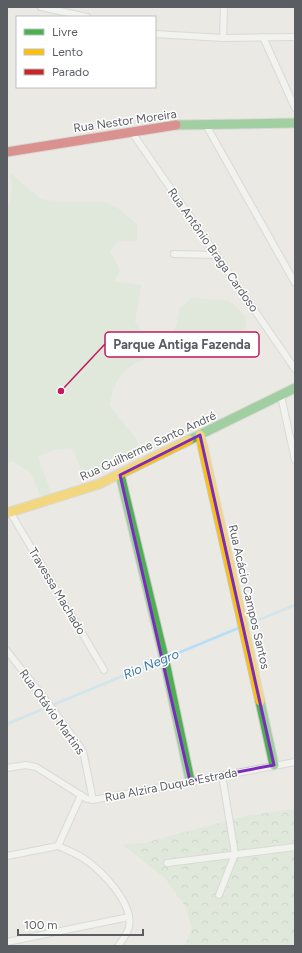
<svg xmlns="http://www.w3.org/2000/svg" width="302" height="953" font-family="Figtree,sans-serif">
<defs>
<pattern id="forest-crowns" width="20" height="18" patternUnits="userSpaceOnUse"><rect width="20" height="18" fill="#d2e7ce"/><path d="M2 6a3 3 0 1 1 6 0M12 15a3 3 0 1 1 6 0" fill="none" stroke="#adbeab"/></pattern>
</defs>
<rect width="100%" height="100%" fill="#eae9e4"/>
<path fill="#d2e7ce" d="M10,173L40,199L62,202H105L119,209L137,224V241H118L110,251L120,270L114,281L141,285L135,322L145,336L168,338L176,327L180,308L191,298L229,301L245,316L246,327L235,344C204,346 137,349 119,378C114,385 112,397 109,405L137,440L138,452L86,480L72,448L53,450L38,457L51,493L41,497L31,473L12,461L7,464V204L10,203L12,188Z"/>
<polygon fill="url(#forest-crowns)" points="295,809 295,946 185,946 192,928 185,906 165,878 123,845 144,843 245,816"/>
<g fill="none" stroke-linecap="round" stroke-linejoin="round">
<g stroke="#b6dff7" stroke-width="2.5">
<polyline points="246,625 295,605"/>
<polyline points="166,658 241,627"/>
<polyline points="7,724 161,660"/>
</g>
<g stroke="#c7c7c6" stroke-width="8">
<g id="street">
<polyline points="41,7 87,17"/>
<polyline points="155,34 223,38 295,37"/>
<polyline points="263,37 295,108"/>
<polyline points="223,38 224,7"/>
<polyline points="206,125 295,283"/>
<polyline points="131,131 295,369"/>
<polyline points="174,254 217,255"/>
<polyline points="281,396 295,460"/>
<polyline points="10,512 104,670"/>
<polyline points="7,651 52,708 83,751 93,800"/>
<polyline points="7,768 26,765 36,767 87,799 93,800 295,762"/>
<path d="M58,846C67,850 75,853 83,858C101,870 134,903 129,927C127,934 122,941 118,946"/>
<polyline points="58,846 81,795"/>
<polyline points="7,856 58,846"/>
<polyline points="167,863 295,847"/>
<polyline points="219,895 235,854 222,775"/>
<polyline points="7,942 129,917"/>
</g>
</g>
<g stroke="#c5c6c5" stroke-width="11">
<g id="fast">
<polyline points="176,125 295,123"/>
<polyline points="189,440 295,388"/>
<polyline points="120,475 165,662 190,781"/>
<polyline points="260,701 274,765"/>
</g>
</g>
<g stroke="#c5c6c5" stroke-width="11">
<g id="slow">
<polyline points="200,435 260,701"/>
<polyline points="7,513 99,484 189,440"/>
</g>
</g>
<g stroke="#c5c6c5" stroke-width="11">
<polyline id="jam" points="7,152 176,125"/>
</g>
<use href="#street" stroke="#fcfcfb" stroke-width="6"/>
<use href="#fast" stroke="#4caf50" stroke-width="9"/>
<use href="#slow" stroke="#ffc107" stroke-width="9"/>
<use href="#jam" stroke="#c62828" stroke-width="9"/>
</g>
<path d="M0 0H302V953H0ZM200,435L274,765L190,781L120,475Z" fill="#eae9e4" fill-opacity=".55" fill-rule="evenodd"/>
<path fill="none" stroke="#7b2cbf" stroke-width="3" stroke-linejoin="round" d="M200,435L274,765L190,781L120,475Z"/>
<g text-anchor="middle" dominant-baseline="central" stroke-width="3" stroke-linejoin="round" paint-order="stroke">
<g font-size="12" fill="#5a5e63" stroke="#fff">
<text transform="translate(125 121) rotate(-8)">Rua Nestor Moreira</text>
<text transform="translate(213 250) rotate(55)">Rua Antônio Braga Cardoso</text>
<text transform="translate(148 446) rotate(-25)">Rua Guilherme Santo André</text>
<text transform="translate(57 591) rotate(59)">Travessa Machado</text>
<text transform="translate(249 597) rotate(77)">Rua Acácio Campos Santos</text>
<text transform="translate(52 712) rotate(54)">Rua Otávio Martins</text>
<text transform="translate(171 785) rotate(-11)">Rua Alzira Duque Estrada</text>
</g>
<g font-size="13" font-style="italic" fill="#3876aa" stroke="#fff">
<text transform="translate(151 664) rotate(-22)">Rio Negro</text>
</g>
</g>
<path fill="none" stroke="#c2185b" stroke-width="1.5" d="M61 391L105 344"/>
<circle fill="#c2185b" stroke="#fff" stroke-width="1.5" cx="61" cy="391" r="4"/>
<rect fill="#fff" stroke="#c2185b" stroke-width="1.5" x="105" y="332" width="154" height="25" rx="4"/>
<g font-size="13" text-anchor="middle" font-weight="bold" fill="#5a5e63">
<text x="182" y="349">Parque Antiga Fazenda</text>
</g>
<rect width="302" height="953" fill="none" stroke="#5a5e63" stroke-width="16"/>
<rect x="16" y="16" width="140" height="72" fill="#ffffff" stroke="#bdbfc1"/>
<rect x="24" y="29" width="20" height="6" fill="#4caf50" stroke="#bdbfc1"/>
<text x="52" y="36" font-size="12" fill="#5a5e63">Livre</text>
<rect x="24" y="49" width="20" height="6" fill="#ffc107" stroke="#bdbfc1"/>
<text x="52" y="56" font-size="12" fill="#5a5e63">Lento</text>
<rect x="24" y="69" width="20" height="6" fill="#c62828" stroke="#bdbfc1"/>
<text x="52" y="76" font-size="12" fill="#5a5e63">Parado</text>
<path d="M18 929v6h125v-6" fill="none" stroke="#5a5e63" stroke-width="2"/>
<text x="24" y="929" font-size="12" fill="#5a5e63" stroke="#ffffff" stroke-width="3" paint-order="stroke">100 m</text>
</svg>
